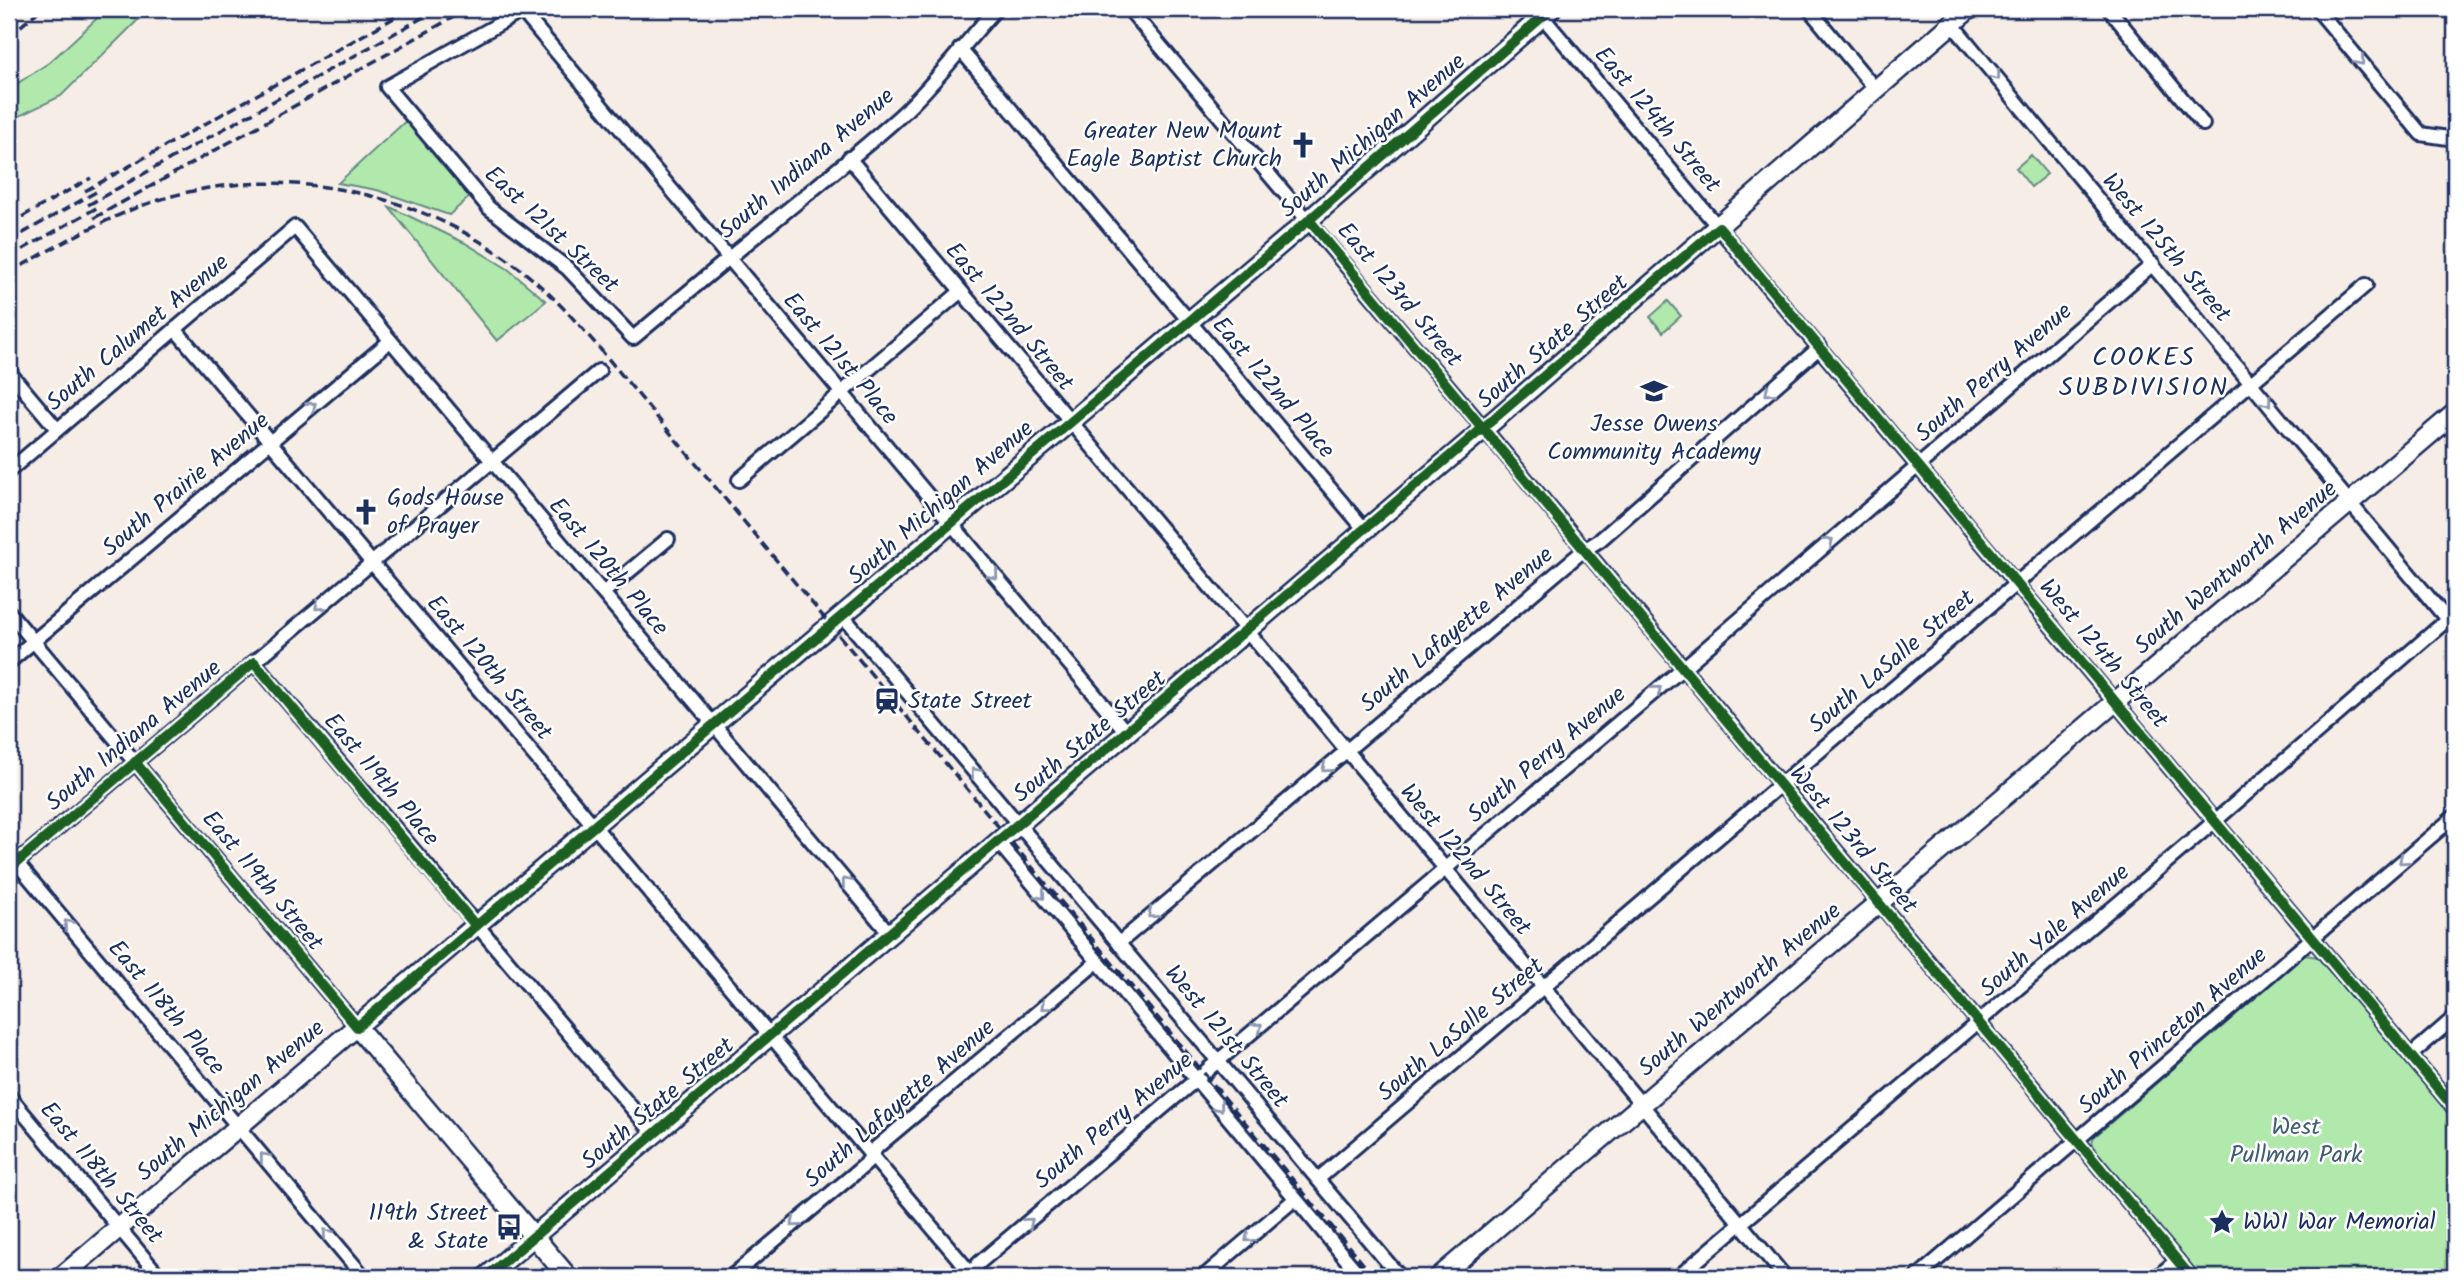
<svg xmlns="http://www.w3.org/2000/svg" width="2464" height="1286" font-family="Kalam,sans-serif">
<rect width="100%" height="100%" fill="#f7ede7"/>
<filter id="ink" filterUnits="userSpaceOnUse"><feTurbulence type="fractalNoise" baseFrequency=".0143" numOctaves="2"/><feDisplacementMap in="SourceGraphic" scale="14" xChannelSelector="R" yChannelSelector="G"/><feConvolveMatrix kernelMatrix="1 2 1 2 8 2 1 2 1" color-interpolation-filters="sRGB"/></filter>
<g filter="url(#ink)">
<g fill="#b1e9ac" stroke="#668c85" stroke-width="2">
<polygon points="107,9 162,9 148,10 61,96 9,121 9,89 50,62"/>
<polygon points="408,119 472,195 449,215 377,190 338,183"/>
<polygon points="2031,155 2047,174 2031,187 2016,168"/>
<polygon points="388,206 465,243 508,269 546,301 497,341"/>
<polygon points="1668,301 1681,316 1663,332 1650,317"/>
<polygon points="2305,955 2318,957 2455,1121 2455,1277 2200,1277 2092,1147 2093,1138"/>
</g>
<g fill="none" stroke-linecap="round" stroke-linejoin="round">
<g stroke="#1b2f5e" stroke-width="18">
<g id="street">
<path d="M996,9C963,45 935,84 899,117C844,166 785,211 729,258L633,338L567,268L489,208L387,87L522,11C723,252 926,491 1127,733"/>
<polyline points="1129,9 1475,418 2191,1277"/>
<polyline points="1536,9 2455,1109"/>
<polyline points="1809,9 1876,90"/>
<polyline points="2109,9 2203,124"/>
<polyline points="2317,9 2421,134 2455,139"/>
<polyline points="1952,24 2455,629"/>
<polyline points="960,49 1365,530"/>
<polyline points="849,158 1259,645 1785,1277"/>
<polyline points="175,329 974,1277"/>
<polyline points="9,372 57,429"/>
<polyline points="9,471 295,227 890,934"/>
<polyline points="739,480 960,292"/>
<polyline points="603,593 668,539"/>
<polyline points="9,612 357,1027"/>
<polyline points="842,615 1400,1277"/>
<polyline points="9,662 390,341"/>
<polyline points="254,662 654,1134"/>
<polyline points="998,842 1361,1277"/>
<polyline points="16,862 364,1277"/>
<polyline points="9,869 599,371"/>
<polyline points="1119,943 1584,550 1600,540 1820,347"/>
<polyline points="2411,1055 2455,1017"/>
<polyline points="9,1096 160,1277"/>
<polyline points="1318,1179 2366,285"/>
<polyline points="731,1277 866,1164 877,1147 1097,962"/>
<polyline points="969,1277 979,1263 1683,668 2153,264"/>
<polyline points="1203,1277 1295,1199"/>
<polyline points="1678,1277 2215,821 2455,613"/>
<polyline points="1917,1277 2455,816"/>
<polyline points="2157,1277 2177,1260"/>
</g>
</g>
<g stroke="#1b2f5e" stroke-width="23">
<g id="secondary">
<polyline points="357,1027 568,1277"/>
<polyline points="61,1277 1309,220 1551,9"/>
<polyline points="486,1277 1484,429 1969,9"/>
<polyline points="1439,1277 2455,413"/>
</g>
</g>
<use href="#street" stroke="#fff" stroke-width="12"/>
<use href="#secondary" stroke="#fff" stroke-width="18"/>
<g stroke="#1b2f5e" stroke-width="3.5" stroke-dasharray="10 5" stroke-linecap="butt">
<polyline points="9,36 41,9"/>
<polyline points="85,191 410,9"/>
<polyline points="88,205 438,9"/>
<polyline points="94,218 468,9"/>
<polyline points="9,224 91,178"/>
<polyline points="9,241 96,192"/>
<polyline points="9,257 100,206"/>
<path d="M9,273C60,244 114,212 172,196C290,164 422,193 519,268C550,292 576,321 601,350L1374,1277"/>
</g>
<g stroke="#fff" stroke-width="15">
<g id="cycleway">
<polyline points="1309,220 2191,1277"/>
<polyline points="135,762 357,1027 1309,220 1551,9"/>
<polyline points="9,869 254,662 476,926"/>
<polyline points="486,1277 1719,227 2455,1109"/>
</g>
</g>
<use href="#cycleway" stroke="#1b5e20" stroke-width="10"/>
</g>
<defs><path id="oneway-chevron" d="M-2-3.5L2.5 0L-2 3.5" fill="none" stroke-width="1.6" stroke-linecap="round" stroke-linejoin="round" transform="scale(1.75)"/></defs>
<g stroke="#8d97ae">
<use href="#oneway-chevron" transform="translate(2360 61) rotate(50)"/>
<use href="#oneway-chevron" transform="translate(1996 76) rotate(50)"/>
<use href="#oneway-chevron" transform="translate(1769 392) rotate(139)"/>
<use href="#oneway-chevron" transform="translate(2267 402) rotate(51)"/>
<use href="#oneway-chevron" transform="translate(312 406) rotate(-40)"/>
<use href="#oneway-chevron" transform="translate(1829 542) rotate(-41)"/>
<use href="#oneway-chevron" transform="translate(994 575) rotate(50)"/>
<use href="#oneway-chevron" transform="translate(319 606) rotate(140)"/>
<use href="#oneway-chevron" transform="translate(1657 690) rotate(-40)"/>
<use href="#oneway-chevron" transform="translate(1326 768) rotate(140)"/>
<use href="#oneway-chevron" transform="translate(975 772) rotate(-130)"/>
<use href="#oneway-chevron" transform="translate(2403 860) rotate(140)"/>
<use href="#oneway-chevron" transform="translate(846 882) rotate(-130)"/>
<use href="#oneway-chevron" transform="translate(1041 895) rotate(50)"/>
<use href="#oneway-chevron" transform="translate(1152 914) rotate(140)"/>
<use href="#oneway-chevron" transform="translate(68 924) rotate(-130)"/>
<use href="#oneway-chevron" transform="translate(1045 1006) rotate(140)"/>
<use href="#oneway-chevron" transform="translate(1258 1027) rotate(-40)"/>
<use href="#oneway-chevron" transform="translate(1219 1107) rotate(50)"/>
<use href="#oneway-chevron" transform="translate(264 1157) rotate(-130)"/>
<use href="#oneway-chevron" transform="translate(1029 1222) rotate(-40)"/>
<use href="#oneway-chevron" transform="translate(795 1223) rotate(140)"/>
<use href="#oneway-chevron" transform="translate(327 1233) rotate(-130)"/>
<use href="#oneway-chevron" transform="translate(1249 1238) rotate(140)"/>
</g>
</g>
<defs>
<g id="church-bare" transform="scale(2.1)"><path d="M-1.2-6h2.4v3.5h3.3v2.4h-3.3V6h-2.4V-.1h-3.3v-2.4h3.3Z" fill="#1b2f5e" stroke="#fff" stroke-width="2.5" paint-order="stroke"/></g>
<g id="school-bare" transform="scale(2.1)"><path d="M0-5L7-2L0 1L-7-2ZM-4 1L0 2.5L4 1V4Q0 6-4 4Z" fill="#1b2f5e" stroke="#fff" stroke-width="2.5" paint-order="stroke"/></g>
<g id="station-bare" transform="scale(2.1)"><path d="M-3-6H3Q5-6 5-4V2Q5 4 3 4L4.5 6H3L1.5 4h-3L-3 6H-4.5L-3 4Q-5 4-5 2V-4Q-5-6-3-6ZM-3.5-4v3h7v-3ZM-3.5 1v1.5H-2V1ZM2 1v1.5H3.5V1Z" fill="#1b2f5e" stroke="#fff" stroke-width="2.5" paint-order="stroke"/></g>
<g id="sight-bare" transform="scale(2.1)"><path d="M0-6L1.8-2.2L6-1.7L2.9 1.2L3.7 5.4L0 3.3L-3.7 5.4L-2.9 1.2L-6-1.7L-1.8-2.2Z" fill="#1b2f5e" stroke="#fff" stroke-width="2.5" paint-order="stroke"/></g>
<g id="bus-bare" transform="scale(2.1)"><path d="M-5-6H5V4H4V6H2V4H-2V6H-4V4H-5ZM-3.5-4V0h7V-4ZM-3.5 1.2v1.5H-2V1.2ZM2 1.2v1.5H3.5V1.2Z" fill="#1b2f5e" stroke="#fff" stroke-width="2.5" paint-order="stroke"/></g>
</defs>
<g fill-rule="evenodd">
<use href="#church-bare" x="1303" y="145"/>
<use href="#school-bare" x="1654" y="391"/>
<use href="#church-bare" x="366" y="512"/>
<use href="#station-bare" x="887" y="701"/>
<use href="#sight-bare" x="2222" y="1222"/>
<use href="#bus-bare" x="509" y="1227"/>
</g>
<g text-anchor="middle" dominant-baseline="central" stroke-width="5" stroke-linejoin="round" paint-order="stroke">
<g font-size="24" fill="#1b2f5e" stroke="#fff">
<text transform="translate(1657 120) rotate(50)">East 124th Street</text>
<text transform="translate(1373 136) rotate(-41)">South Michigan Avenue</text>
<text transform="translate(807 164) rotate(-40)">South Indiana Avenue</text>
<text transform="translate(551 230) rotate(43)">East 121st Street</text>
<text transform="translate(2166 248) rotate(50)">West 125th Street</text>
<text transform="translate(1399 295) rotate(50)">East 123rd Street</text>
<text transform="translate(1009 317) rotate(50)">East 122nd Street</text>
<text transform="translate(138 333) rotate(-40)">South Calumet Avenue</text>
<text transform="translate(1553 342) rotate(-41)">South State Street</text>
<text transform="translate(840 359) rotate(50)">East 121st Place</text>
<text transform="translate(1994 373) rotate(-41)">South Perry Avenue</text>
<text transform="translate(1273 388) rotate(50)">East 122nd Place</text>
<text transform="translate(186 485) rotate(-40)">South Prairie Avenue</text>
<text transform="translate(941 503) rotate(-41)">South Michigan Avenue</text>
<text transform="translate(608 567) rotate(50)">East 120th Place</text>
<text transform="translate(2236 568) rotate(-40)">South Wentworth Avenue</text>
<text transform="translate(1457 630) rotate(-40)">South Lafayette Avenue</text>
<text transform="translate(2103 654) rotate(50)">West 124th Street</text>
<text transform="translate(1892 662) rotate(-40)">South LaSalle Street</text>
<text transform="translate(489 668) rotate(50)">East 120th Street</text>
<text transform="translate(134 736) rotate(-40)">South Indiana Avenue</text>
<text transform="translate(1090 737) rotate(-40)">South State Street</text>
<text transform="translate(1547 755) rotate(-40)">South Perry Avenue</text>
<text transform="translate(381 780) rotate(50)">East 119th Place</text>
<text transform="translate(1853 840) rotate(50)">West 123rd Street</text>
<text transform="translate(1465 860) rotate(50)">West 122nd Street</text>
<text transform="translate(262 881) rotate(50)">East 119th Street</text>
<text transform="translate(2055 931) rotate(-41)">South Yale Avenue</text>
<text transform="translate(1740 990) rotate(-40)">South Wentworth Avenue</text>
<text transform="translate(166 1008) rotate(50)">East 118th Place</text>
<text transform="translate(1461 1030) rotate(-40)">South LaSalle Street</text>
<text transform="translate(2173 1031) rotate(-41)">South Princeton Avenue</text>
<text transform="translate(1226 1037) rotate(50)">West 121st Street</text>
<text transform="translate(231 1101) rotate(-40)">South Michigan Avenue</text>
<text transform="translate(658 1104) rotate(-40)">South State Street</text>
<text transform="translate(900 1104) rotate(-41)">South Lafayette Avenue</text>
<text transform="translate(1114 1121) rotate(-40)">South Perry Avenue</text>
<text transform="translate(101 1173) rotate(50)">East 118th Street</text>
</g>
<g font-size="24" fill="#1b2f5e" stroke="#fff" text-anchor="start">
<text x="1282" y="131" text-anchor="end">Greater New Mount<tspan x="1282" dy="28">Eagle Baptist Church</tspan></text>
<text x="1654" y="424" text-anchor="middle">Jesse Owens<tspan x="1654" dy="28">Community Academy</tspan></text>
<text x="387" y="498">Gods House<tspan x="387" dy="28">of Prayer</tspan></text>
<text x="908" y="701">State Street</text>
<text x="488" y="1213" text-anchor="end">119th Street<tspan x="488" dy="28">&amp; State</tspan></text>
<text x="2243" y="1222">WWI War Memorial</text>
</g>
<g font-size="24" fill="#405e72" stroke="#fff">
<text x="2296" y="1127">West<tspan x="2296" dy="28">Pullman Park</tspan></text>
</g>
<g font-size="26" letter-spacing="2" fill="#1b2f5e" stroke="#fff">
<text x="2144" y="358">COOKES<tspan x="2144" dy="30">SUBDIVISION</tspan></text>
</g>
</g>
<rect width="2464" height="1286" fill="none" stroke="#fff" stroke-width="35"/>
<rect x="18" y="18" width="2429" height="1251" fill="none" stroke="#1b2f5e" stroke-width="2.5" filter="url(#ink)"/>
</svg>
